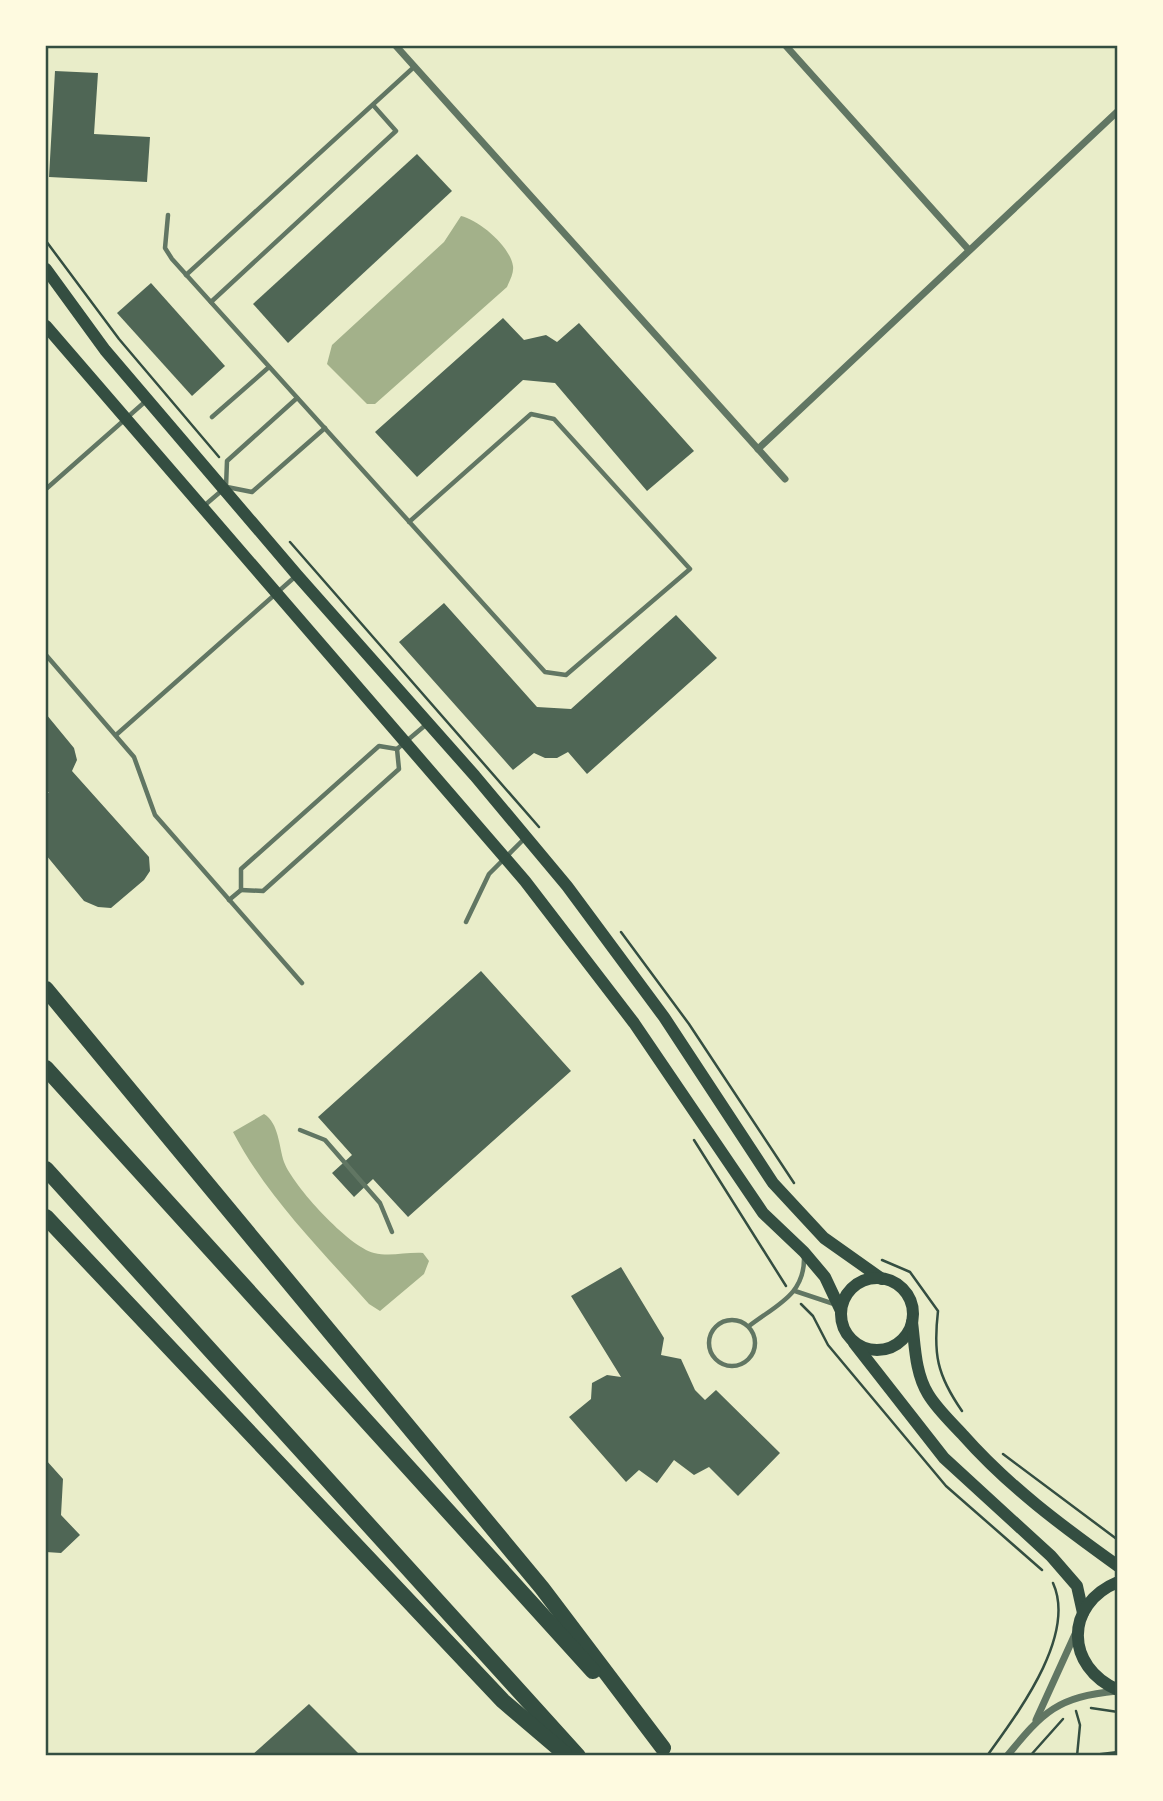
<svg xmlns="http://www.w3.org/2000/svg" width="1163" height="1801" font-family="Quicksand,sans-serif">
<rect width="100%" height="100%" fill="#e9edc9"/>
<g fill="#a3b18a">
<path d="M461,216C479,220 510,246 513,266C514,273 510,280 507,287L375,404H367L327,364L332,345L444,242Z"/>
<path d="M264,1114C279,1123 279,1147 284,1162C293,1186 349,1247 374,1253C390,1257 406,1252 423,1253L429,1261L424,1274L380,1311L369,1304C321,1250 267,1197 233,1132Z"/>
</g>
<g fill="#4f6655">
<polygon points="55,71 98,73 94,134 150,137 147,182 49,177"/>
<polygon points="417,154 452,191 288,343 253,304"/>
<polygon points="151,283 225,366 192,396 117,313"/>
<polygon points="503,318 524,340 546,335 557,342 579,323 694,451 647,491 555,383 523,380 417,477 375,432"/>
<polygon points="444,603 537,707 571,709 676,615 717,658 587,774 568,752 557,758 545,758 534,753 513,770 399,642"/>
<polygon points="46,714 74,748 77,760 72,771 149,857 150,871 144,880 111,908 98,907 84,901 46,855 46,795 49,792 46,793"/>
<polygon points="481,971 571,1071 408,1217 373,1179 354,1197 332,1173 352,1155 318,1117"/>
<polygon points="621,1267 664,1338 661,1355 681,1359 695,1390 705,1400 716,1390 780,1453 738,1496 709,1467 694,1475 674,1460 657,1483 639,1470 626,1482 569,1417 591,1399 592,1383 607,1375 621,1377 571,1296"/>
<polygon points="46,1460 63,1479 61,1515 80,1535 61,1553 46,1552"/>
<polygon points="309,1704 361,1756 251,1756"/>
</g>
<g fill="none" stroke-linecap="round" stroke-linejoin="round">
<g stroke="#344e41" stroke-width="2.5">
<polyline points="46,241 119,339 219,457"/>
<polyline points="290,542 539,827"/>
<polyline points="621,932 689,1024 794,1183"/>
<polyline points="694,1140 786,1286"/>
<path d="M882,1260L910,1272L938,1311C933,1354 937,1375 962,1411"/>
<polyline points="801,1304 813,1316 828,1345 946,1486 1042,1570"/>
<polyline points="1003,1454 1118,1540"/>
<polyline points="1091,1708 1118,1712"/>
<polyline points="1076,1711 1080,1725 1077,1756"/>
<path d="M987,1756C1017,1714 1077,1636 1053,1583"/>
<polyline points="1030,1756 1063,1719"/>
<polyline points="1085,1756 1118,1752"/>
</g>
<g stroke="#617663" stroke-width="4.5">
<polyline points="168,215 165,248 172,259 525,650 545,672 566,675 690,569 554,419 531,414 409,522"/>
<polyline points="186,275 414,67"/>
<polyline points="211,302 396,131 373,105"/>
<polyline points="212,417 269,367"/>
<polyline points="227,487 252,492 325,428"/>
<polyline points="46,489 147,400"/>
<polyline points="205,505 226,487 227,461 297,398"/>
<polyline points="46,655 134,757 155,815 302,983"/>
<polyline points="116,735 297,575"/>
<polyline points="241,890 263,891 399,769 397,749"/>
<polyline points="229,900 241,890 241,869 379,746 397,749 428,723"/>
<polyline points="466,922 489,874 525,838"/>
<polyline points="300,1130 325,1140 380,1203 392,1232"/>
<polyline points="795,1291 834,1304"/>
<circle cx="732" cy="1343" r="23"/>
<path d="M749,1326C776,1305 805,1295 804,1257"/>
</g>
<g stroke="#617663" stroke-width="7">
<polyline points="396,46 785,479"/>
<polyline points="786,46 969,250"/>
<polyline points="758,449 1118,111"/>
<polyline points="1036,1720 1076,1632"/>
<path d="M1007,1756C1044,1711 1057,1697 1117,1691"/>
</g>
<g stroke="#344e41" stroke-width="12">
<polyline points="46,269 105,350 297,575 475,776 567,886 664,1017 773,1183 824,1238 882,1279"/>
<polyline points="46,326 525,881 634,1023 763,1213 804,1252 825,1277 841,1311"/>
<circle cx="877" cy="1314" r="36"/>
<path d="M912,1322C915,1345 915,1373 928,1394C937,1409 951,1422 963,1435C1008,1486 1062,1526 1118,1566"/>
<polyline points="854,1343 944,1458 1051,1556 1077,1586 1083,1613"/>
<path d="M1118,1582C1064,1604 1065,1667 1118,1690"/>
</g>
<g stroke="#344e41" stroke-width="16">
<polyline points="46,989 542,1588 663,1748"/>
<polyline points="46,1068 593,1671"/>
<polyline points="46,1169 578,1756"/>
<polyline points="46,1217 503,1701 564,1753"/>
</g>
</g>
<rect width="1163" height="1801" fill="none" stroke="#fefae0" stroke-width="94"/>
<rect x="47" y="47" width="1069" height="1707" fill="none" stroke="#344e41" stroke-width="2.5"/>
</svg>
